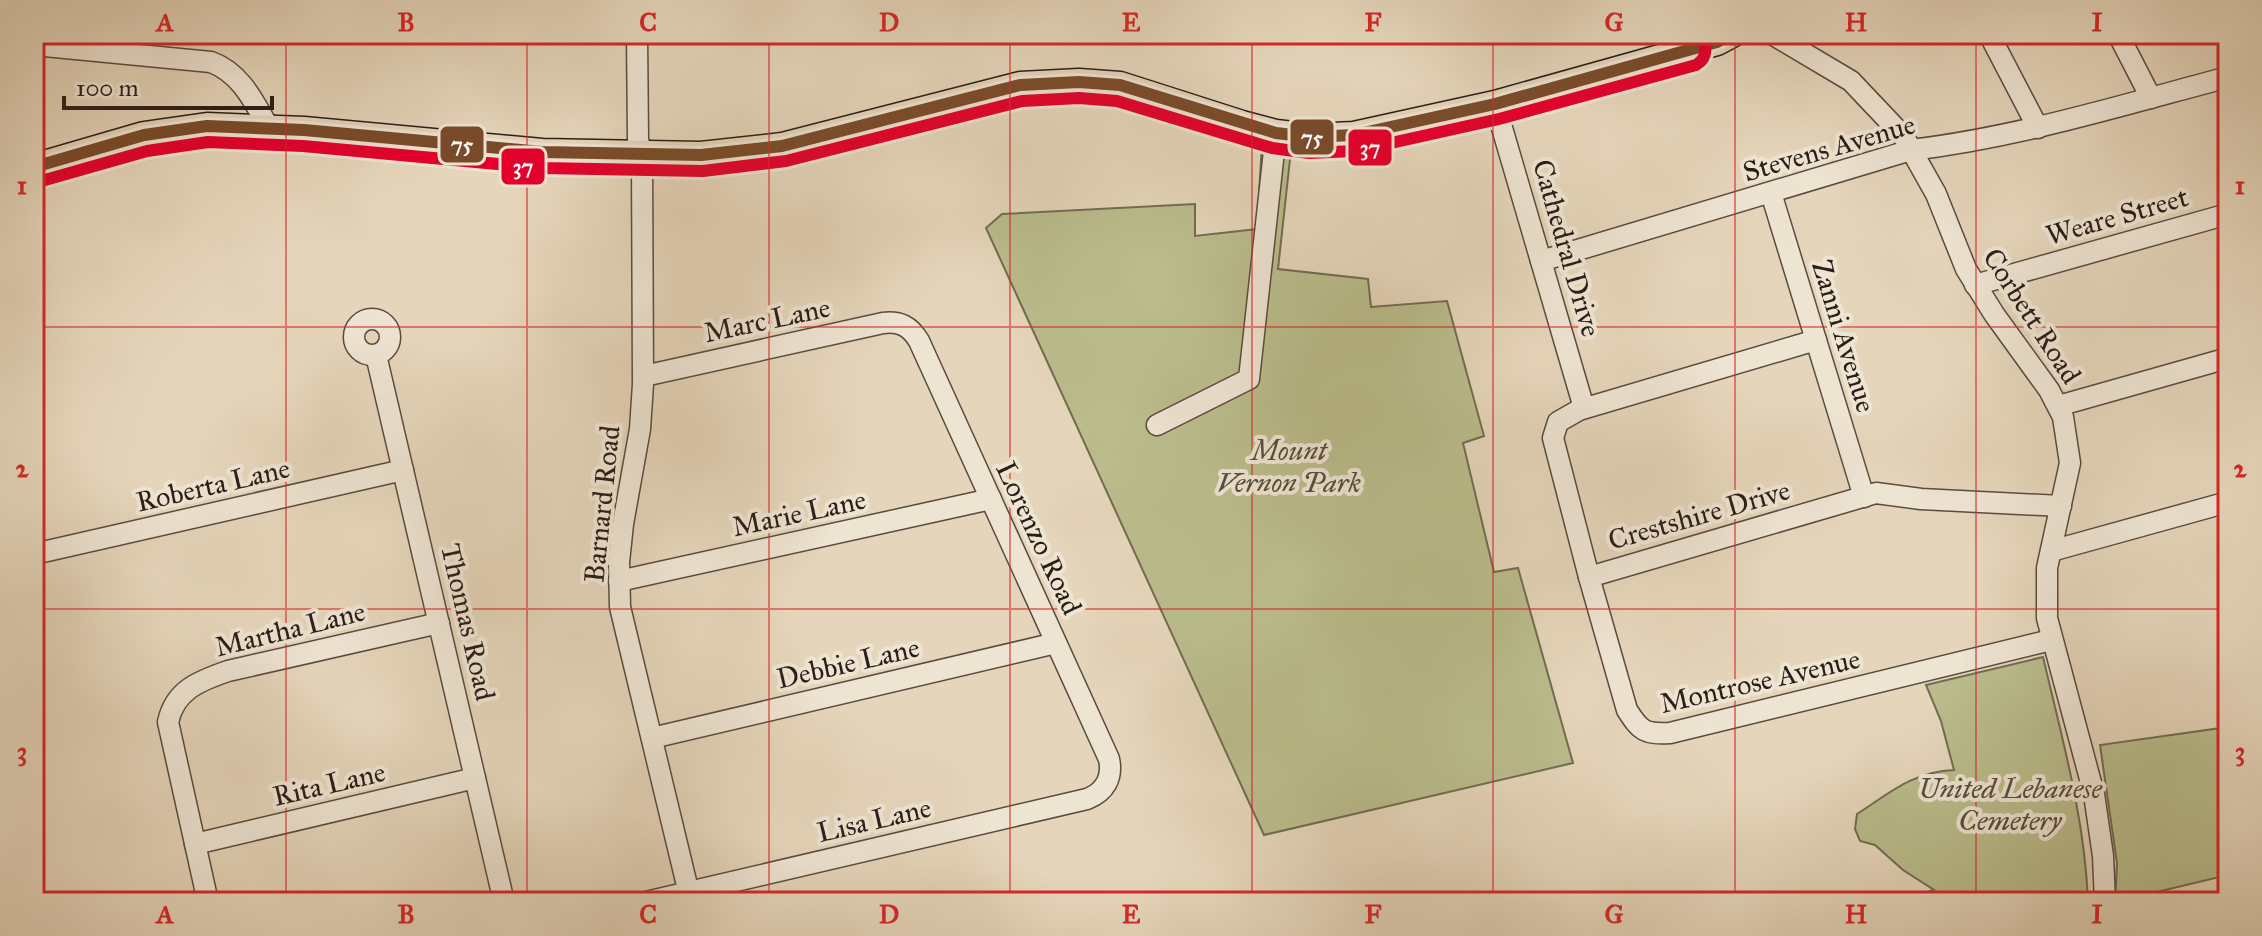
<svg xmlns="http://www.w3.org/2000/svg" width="2262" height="936" font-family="'IM FELL Great Primer',serif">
<rect width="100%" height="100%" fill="#e5d5ba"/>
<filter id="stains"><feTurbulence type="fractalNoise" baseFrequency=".0025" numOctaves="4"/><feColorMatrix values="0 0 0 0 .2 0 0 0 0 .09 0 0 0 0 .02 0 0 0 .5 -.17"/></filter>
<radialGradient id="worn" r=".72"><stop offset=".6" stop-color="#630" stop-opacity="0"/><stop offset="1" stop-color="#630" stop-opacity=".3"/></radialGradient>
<g fill="#babc8c" stroke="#726c52" stroke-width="2">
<polygon points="1262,143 1291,150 1278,269 1368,279 1371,307 1447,301 1484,436 1463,443 1494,572 1518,568 1573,763 1264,835 986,228 1002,214 1195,204 1195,236 1257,229"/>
<path d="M2043,657C2062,738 2085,819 2088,902H1893L1934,890L1903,870L1875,845L1860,841L1855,829L1857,814C1891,792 1912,772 1954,770L1941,721L1926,685Z"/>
<polygon points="2228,727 2228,875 2115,902 2117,863 2100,745"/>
</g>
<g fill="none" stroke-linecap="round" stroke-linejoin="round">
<g stroke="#5a4b40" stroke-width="23">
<g id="minor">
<polyline points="637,34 638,140 642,153 643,384 640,429 623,524 619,562 620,607 691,902"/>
<polyline points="1772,34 1851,81 1904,137 1936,194 1966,269 1994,314 2049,390 2063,417 2070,463 2047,568 2047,618 2094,794 2103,856 2105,902"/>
<polyline points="1989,34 2038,128"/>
<polyline points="2118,34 2151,98"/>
<path d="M34,45L211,62C241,73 254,102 269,128"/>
<polyline points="1495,104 1584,408"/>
<polyline points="1771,193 1864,497"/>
<path d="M1541,261L1911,150C2019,137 2123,105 2228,77"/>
<polyline points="1975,285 2228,214"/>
<circle cx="372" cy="337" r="18"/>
<polyline points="1816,340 1579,410 1558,422 1553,438 1589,577 1876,493 1921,499 2061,506"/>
<polyline points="376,355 504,902"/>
<path d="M644,376L883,323C900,321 910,326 919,341L1109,759C1113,778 1105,792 1087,799L646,902"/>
<polyline points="2058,406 2228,358"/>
<polyline points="1157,425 1249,379 1276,133"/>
<polyline points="2051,551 2228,502"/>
<polyline points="34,554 403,470"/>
<path d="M1589,577L1627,710C1641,732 1645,734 1670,733L2051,640"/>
<polyline points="619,581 991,499"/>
<polyline points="652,738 1056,643"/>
<polyline points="195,844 475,778"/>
<path d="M208,902L168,722C175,690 199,681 228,671L439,623"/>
</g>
</g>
<g stroke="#2b1d18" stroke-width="29">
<polyline id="major" points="34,167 144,135 207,126 304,130 542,152 701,155 782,146 1020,85 1079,82 1120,85 1242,124 1276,133 1310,137 1354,135 1495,104 1717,42 1732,34"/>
</g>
<use href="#minor" stroke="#eee4d2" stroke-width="20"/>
<use href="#major" stroke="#e5d5ba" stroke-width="26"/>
<g stroke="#eee4d2" stroke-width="18">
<polyline id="bus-1" points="34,167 144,135 207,126 304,130 542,152 701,155 782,146 1020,85 1079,82 1120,85 1276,133 1310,137 1354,135 1495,104 1717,42 1732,34"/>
</g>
<g stroke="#eee4d2" stroke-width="18">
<path id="bus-2" d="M38,182L147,151L208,142L303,146L541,168L703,171L786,161L1022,101L1079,98L1117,101L1272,148L1309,153L1355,151L1499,119L1696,65C1709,57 1706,47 1701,34"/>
</g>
<use href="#bus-1" stroke="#7a4b2a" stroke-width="12"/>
<use href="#bus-2" stroke="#e4002b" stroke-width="12"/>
</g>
<path fill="none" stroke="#d62828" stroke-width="2" stroke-opacity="0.55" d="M286,34V902M527,34V902M769,34V902M1010,34V902M1252,34V902M1493,34V902M1735,34V902M1976,34V902M34,327H2228M34,609H2228"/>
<g text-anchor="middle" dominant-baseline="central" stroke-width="8" stroke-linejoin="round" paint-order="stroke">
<g font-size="28" fill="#2b1d18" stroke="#eee4d2">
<text transform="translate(1829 148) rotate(-16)">Stevens Avenue</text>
<text transform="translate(2117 216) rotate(-16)">Weare Street</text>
<text transform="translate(1567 248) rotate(74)">Cathedral Drive</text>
<text transform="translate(2032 316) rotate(57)">Corbett Road</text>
<text transform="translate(767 320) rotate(-12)">Marc Lane</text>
<text transform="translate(1844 336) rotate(73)">Zanni Avenue</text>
<text transform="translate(213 485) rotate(-13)">Roberta Lane</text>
<text transform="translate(602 504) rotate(-84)">Barnard Road</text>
<text transform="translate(799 513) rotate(-12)">Marie Lane</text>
<text transform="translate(1699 515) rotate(-16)">Crestshire Drive</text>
<text transform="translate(1039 538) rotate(65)">Lorenzo Road</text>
<text transform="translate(468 622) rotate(77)">Thomas Road</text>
<text transform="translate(290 629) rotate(-14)">Martha Lane</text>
<text transform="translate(848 663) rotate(-13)">Debbie Lane</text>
<text transform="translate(1760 681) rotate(-13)">Montrose Avenue</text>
<text transform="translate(329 784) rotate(-13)">Rita Lane</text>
<text transform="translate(874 820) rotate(-13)">Lisa Lane</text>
</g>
<g font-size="28" font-style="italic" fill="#564d3b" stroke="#eee4d2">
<text x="1289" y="450">Mount<tspan x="1289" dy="32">Vernon Park</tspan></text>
<text x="2010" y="788">United Lebanese<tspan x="2010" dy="32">Cemetery</tspan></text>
</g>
</g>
<g stroke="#eee4d2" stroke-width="3">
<rect x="1289" y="118" width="46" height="38" rx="8" fill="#7a4b2a"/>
<rect x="439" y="125" width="46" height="39" rx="8" fill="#7a4b2a"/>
<rect x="1347" y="128" width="46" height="39" rx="8" fill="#e4002b"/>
<rect x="500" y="147" width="46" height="39" rx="8" fill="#e4002b"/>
</g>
<g font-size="22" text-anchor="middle" font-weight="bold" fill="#fff">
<text x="1312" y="145">75</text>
<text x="462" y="152">75</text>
<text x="1370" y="155">37</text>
<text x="523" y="174">37</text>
</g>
<rect width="2262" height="936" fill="none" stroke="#e5d5ba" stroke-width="88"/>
<path d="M64 96v12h208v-12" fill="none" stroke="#2b1d18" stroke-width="4"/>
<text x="76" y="96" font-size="24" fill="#2b1d18" stroke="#eee4d2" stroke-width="6" paint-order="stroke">100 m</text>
<rect x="44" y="44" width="2174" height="848" fill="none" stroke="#d62828" stroke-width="3"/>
<g font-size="26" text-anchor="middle" font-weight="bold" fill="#d62828">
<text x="165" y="31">A</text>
<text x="406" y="31">B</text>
<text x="648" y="31">C</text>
<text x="889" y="31">D</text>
<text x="1131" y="31">E</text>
<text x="1373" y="31">F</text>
<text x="1614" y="31">G</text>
<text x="1856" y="31">H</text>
<text x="2097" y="31">I</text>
<text x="22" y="194">1</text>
<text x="2240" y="194">1</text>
<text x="22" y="477">2</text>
<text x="2240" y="477">2</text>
<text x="22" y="760">3</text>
<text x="2240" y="760">3</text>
<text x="165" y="923">A</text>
<text x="406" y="923">B</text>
<text x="648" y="923">C</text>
<text x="889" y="923">D</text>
<text x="1131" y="923">E</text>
<text x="1373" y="923">F</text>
<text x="1614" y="923">G</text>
<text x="1856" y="923">H</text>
<text x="2097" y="923">I</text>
</g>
<rect width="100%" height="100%" filter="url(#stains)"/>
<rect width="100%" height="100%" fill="url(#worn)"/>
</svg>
